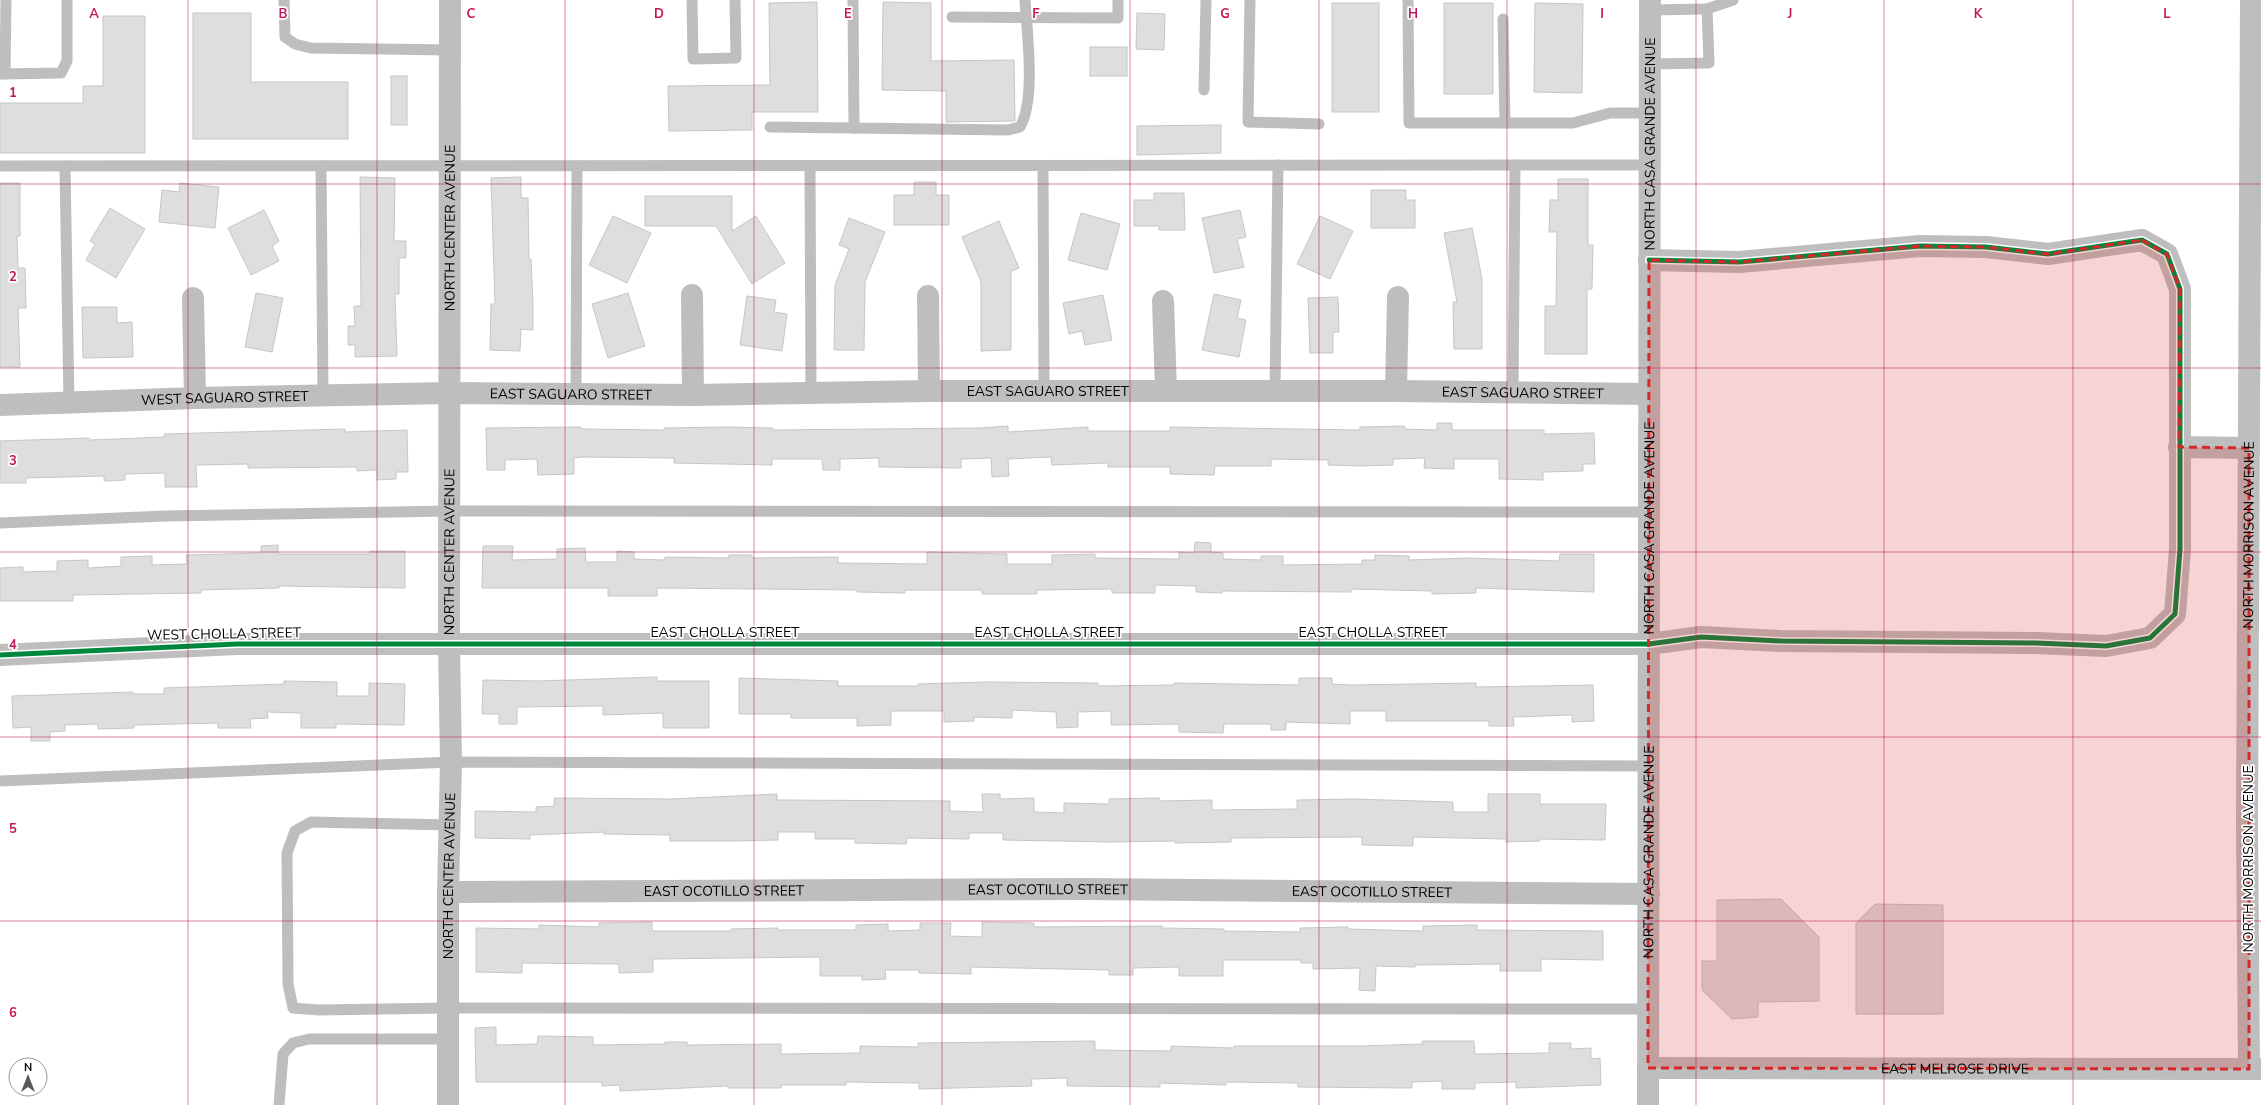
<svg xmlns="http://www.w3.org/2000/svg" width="2261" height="1105" font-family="'Nunito Sans',sans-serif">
<rect width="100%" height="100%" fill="#fff"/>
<g fill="#dedede" stroke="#c6c6c6">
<polygon points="817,2 818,112 752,112 752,130 669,131 668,86 770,85 769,3"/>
<polygon points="883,2 931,3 931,61 1014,60 1015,121 946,122 946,91 882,90"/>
<rect x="1332" y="3" width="47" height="109"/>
<rect x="1444" y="3" width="49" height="91"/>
<polygon points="1535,3 1583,4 1582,93 1534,92"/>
<polygon points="193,13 251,13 251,82 348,82 348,139 193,139"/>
<polygon points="1137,13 1165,14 1164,50 1136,49"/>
<polygon points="103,16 145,16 145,153 0,153 0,103 83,103 83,86 103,86"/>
<rect x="1090" y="47" width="37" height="29"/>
<rect x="391" y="76" width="16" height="49"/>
<polygon points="1221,125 1221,153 1137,155 1137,126"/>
<polygon points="360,177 395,178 394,241 406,241 406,258 399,258 399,294 395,294 397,356 355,357 355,345 348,345 348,326 355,326 354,306 361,306"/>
<polygon points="521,177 521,198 528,198 529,259 531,259 533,304 533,330 521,329 520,351 490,350 491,304 495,304 491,178"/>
<polygon points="1558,179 1588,179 1588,245 1593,245 1592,289 1587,289 1587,354 1545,354 1545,306 1556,306 1557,232 1549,232 1550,200 1558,200"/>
<polygon points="914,182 936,182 936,195 949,195 949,225 894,225 894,195 914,195"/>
<polygon points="0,183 20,183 20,236 17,236 18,268 25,268 26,308 18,308 20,367 0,367"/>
<polygon points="180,183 219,187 215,228 159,222 162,190 179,192"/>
<polygon points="1371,190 1406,190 1406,200 1415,200 1415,228 1371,228"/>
<polygon points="1154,193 1184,193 1185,230 1159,230 1159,226 1134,226 1134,200 1154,200"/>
<polygon points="645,196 732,196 732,231 756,216 785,263 752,284 716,226 645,226"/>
<polygon points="110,208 145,229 116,278 86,260 95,244 90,241"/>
<polygon points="264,210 279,241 272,246 279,261 251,275 228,228"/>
<polygon points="1240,210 1246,237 1237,239 1244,267 1214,273 1202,218"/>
<polygon points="1081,213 1120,224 1107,270 1068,260"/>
<polygon points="613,216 651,233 627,283 589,265"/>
<polygon points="1320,216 1353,231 1330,279 1297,264"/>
<polygon points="849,218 885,232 865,282 864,350 834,350 835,285 849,249 839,245"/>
<polygon points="999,221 1019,268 1011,271 1011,350 981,351 981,282 962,237"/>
<polygon points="1472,228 1482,279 1482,349 1454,349 1453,302 1457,302 1444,233"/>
<polygon points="256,293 283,298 272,352 245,347"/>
<polygon points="628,293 645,346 608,358 592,304"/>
<polygon points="1214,294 1241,300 1237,318 1246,320 1239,357 1202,350"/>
<polygon points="1103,295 1112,340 1085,345 1082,331 1069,334 1063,303"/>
<polygon points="747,296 776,300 774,312 787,314 782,351 740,345"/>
<polygon points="1338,297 1339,332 1333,332 1333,353 1310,353 1308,298"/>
<polygon points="82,307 117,307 117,323 132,322 133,357 83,358"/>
<polygon points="1437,423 1452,423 1452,430 1544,430 1544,434 1594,433 1595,464 1583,464 1583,471 1543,472 1543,480 1499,479 1499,459 1454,459 1454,469 1424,468 1425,458 1393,459 1393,465 1362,466 1328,465 1328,460 1271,459 1271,466 1215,466 1214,475 1170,474 1170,467 1108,467 1108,463 1052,465 1051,457 1008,459 1009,476 992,477 991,458 961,459 961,468 879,467 879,458 840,459 840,470 823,470 822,459 772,459 772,465 674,463 674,458 582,457 574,458 574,474 538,475 537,459 505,460 505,470 487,470 486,428 581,427 581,429 664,430 664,428 726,427 773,428 773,430 980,428 1008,426 1008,432 1088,427 1088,431 1170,431 1170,427 1360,430 1360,427 1404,426 1405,429 1437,430"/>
<polygon points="345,429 345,432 407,430 408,472 396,472 396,479 377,480 377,470 357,471 357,467 248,468 248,464 196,465 197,487 165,487 165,473 125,474 125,480 104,481 104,476 26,478 26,483 0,483 0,441 89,438 90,440 164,437 164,434"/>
<polygon points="1195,542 1211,543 1211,552 1223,553 1223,559 1261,560 1261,556 1283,556 1283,565 1362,564 1362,560 1375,560 1375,555 1409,556 1409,560 1467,558 1559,561 1560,554 1594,554 1594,592 1476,588 1476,593 1432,594 1432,591 1351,589 1351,592 1222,591 1222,593 1196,592 1196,586 1155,585 1155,593 1112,593 1112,589 1037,590 1037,594 982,594 982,590 905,590 905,593 857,592 857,590 657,588 657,596 608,596 608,588 482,588 483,546 513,546 512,560 557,559 557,549 585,548 586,562 617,562 617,551 634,552 634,559 665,560 665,557 729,558 729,555 752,555 752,558 838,557 838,563 927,564 927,552 1007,554 1007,564 1052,564 1052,555 1095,554 1095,558 1179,559 1179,552 1194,553"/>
<polygon points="278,545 278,554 370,554 370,551 405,551 405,588 279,586 279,588 201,590 201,593 73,595 73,601 0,601 0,568 23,567 23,572 57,571 57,561 88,560 88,568 121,566 121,557 152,556 152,565 187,564 186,555 261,553 261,546"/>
<polygon points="657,677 657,681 709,681 709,728 663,728 663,713 603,715 603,706 517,707 517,724 499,724 499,714 482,714 483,680 538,681"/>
<polygon points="739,678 838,681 838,686 918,686 918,684 985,682 1098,683 1098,686 1174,685 1174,683 1299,685 1299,678 1332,678 1332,684 1351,685 1476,683 1476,687 1593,685 1594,721 1572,722 1572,715 1513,717 1514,726 1489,726 1489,721 1386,721 1386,711 1350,711 1350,724 1286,722 1286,730 1271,730 1271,724 1224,724 1223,733 1179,732 1179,724 1111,725 1111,711 1078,712 1078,727 1057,728 1056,712 1012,710 1012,718 974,717 974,721 944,722 944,711 891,711 891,725 857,726 857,718 791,718 791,714 739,714"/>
<polygon points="284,681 337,682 337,696 369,696 369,683 405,684 404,725 336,724 336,728 301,728 301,713 267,712 268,718 250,719 251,728 218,728 218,723 134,725 134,728 98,729 98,724 65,725 65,731 50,732 50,741 31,741 31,727 13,728 12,696 133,692 133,694 164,694 164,688 284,684"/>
<polygon points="777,794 777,800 950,801 950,811 983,812 982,794 1000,794 1000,799 1034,798 1034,812 1064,813 1064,803 1109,804 1109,799 1159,798 1160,801 1212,800 1212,810 1297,809 1297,800 1352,799 1453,802 1453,812 1488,812 1488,794 1540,794 1540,804 1606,804 1605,840 1540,839 1540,841 1506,842 1506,839 1413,837 1413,846 1362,845 1362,837 1231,838 1231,842 1175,843 1175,841 1110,842 1003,840 1003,833 969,833 969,839 907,838 906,844 855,843 855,839 815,839 815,832 778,832 778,840 733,841 670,841 670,835 604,834 604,832 530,835 530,839 475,838 475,811 536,812 536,807 554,806 554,798 670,799"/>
<polygon points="1781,899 1819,937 1819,1001 1758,1002 1758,1017 1732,1019 1702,990 1702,961 1717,961 1717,900"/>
<polygon points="1875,904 1943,905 1943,1014 1856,1014 1856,923"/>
<polygon points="652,922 652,931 731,931 731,929 778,928 778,930 856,930 856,925 888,924 888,931 920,930 920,923 951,923 950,936 982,937 982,922 1034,923 1034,927 1162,926 1162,928 1224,929 1224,931 1300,932 1300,928 1348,927 1348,929 1423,931 1423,926 1477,925 1477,930 1603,931 1603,960 1541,959 1541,971 1500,971 1500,964 1415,965 1415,967 1376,966 1375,991 1359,990 1360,968 1313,969 1313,963 1301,963 1301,960 1223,960 1223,976 1179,976 1179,967 1133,968 1133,975 1109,975 1109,970 971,967 971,974 919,973 919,970 885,970 886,979 862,980 862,976 820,976 820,957 653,959 653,972 619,973 619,964 522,963 522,973 476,972 476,928 539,929 539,925 599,927 599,923"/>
<polygon points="496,1027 496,1045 537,1044 538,1036 593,1037 593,1045 665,1044 665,1042 687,1042 687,1045 781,1044 781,1054 860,1053 860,1046 918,1047 918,1043 1095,1041 1095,1050 1171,1051 1171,1046 1234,1048 1234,1046 1362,1046 1423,1044 1422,1041 1474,1041 1475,1054 1549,1053 1549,1043 1571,1043 1571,1049 1591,1048 1591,1059 1600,1058 1601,1085 1516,1088 1516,1082 1475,1083 1475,1089 1442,1089 1442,1081 1412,1082 1412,1088 1298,1087 1298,1083 1226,1082 1226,1085 1160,1083 1160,1087 1067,1086 1067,1078 1031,1079 1032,1086 919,1089 919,1083 846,1082 846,1085 781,1085 781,1088 728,1088 728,1086 620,1091 620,1085 602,1086 602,1082 476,1082 475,1028"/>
</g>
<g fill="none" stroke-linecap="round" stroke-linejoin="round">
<g stroke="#bebebe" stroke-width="11">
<polyline points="284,0 285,37 295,44 311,48 450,50"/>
<polyline points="692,0 693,59 736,58 735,0"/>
<path d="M853,0L854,128L1008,130L1020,127C1036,100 1027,32 1025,0"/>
<polyline points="1250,0 1248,122 1319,124"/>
<polyline points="1408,0 1409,123 1573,123 1610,113 1650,113"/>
<polyline points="1650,10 1707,9"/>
<polyline points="952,17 1118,18 1118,0"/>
<polyline points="1503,19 1505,123"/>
<polyline points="1650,64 1709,63 1707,9 1733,0"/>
<polyline points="0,74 61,73 67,61 67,0"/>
<polyline points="5,74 6,0"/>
<polyline points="1204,90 1206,0"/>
<polyline points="770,127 854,128"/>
<polyline points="0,166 1650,165"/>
<polyline points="65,166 69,403"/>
<polyline points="321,166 323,396"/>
<polyline points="810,166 811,393"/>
<polyline points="1043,166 1044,391"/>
<polyline points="1275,391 1278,165"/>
<polyline points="1513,393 1515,165"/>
<polyline points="576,394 577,166"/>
<polyline points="0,523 165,516 449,511 1649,512"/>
<polyline points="0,781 451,762 1649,766"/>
<polyline points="450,825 311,822 295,831 287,853 288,984 293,1008 319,1010 448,1008 1648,1009"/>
<polyline points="279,1105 283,1054 293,1043 309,1039 448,1039"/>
</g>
<g stroke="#bebebe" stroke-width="22">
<polyline points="692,295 693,395"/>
<polyline points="928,296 929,391"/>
<polyline points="193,298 195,398"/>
<polyline points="1163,301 1166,391"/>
<polyline points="1396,391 1398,297"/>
<path id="s1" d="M0,405L195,398L449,393L693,395L929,391H1396L1649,394"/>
<polyline points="2179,447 2249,448"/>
<polyline points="0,655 237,644 1649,644 1701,637 1781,641 2036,643 2106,646 2150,638 2175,614 2180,549 2180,289 2167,254 2142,240 2048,254 1986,247 1920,246 1739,262 1649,260"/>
<path id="s2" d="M448,892L1085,889L1649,894"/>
<path id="s3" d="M1648,1068L2261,1069"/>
<path id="s4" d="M2249,1069L2247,822L2251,0"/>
<path id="s5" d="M448,1105V892L451,762L449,645L450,0"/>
<path id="s6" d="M1648,1105L1650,0"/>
</g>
<g stroke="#fff" stroke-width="8">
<polyline id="cycleway" points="0,655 237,644 1649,644 1701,637 1781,641 2036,643 2106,646 2150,638 2175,614 2180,549 2180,289 2167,254 2142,240 2048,254 1986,247 1920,246 1739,262 1649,260"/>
</g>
<use href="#cycleway" stroke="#00873e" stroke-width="5"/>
</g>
<path fill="#d62828" fill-opacity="0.2" stroke="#d62828" stroke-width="3" stroke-dasharray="8 5" stroke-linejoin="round" d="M2142,240L2167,254L2180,289L2179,447L2249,448V1069L1648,1068L1649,260L1739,262L1920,246L1986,247L2048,254Z"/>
<path fill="none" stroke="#c2185b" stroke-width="1" stroke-opacity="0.55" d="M188,0V1105M377,0V1105M565,0V1105M754,0V1105M942,0V1105M1130,0V1105M1319,0V1105M1507,0V1105M1696,0V1105M1884,0V1105M2073,0V1105M0,184H2261M0,368H2261M0,552H2261M0,737H2261M0,921H2261"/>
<g text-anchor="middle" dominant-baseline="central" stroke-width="3.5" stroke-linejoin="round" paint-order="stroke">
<g font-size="14" fill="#000" stroke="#fff">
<text stroke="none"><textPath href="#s6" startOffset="961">NORTH CASA GRANDE AVENUE</textPath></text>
<text stroke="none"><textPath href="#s5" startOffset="877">NORTH CENTER AVENUE</textPath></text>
<text stroke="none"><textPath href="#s1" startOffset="1048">EAST SAGUARO STREET</textPath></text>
<text stroke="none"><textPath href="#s1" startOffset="1523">EAST SAGUARO STREET</textPath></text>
<text stroke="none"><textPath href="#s1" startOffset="571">EAST SAGUARO STREET</textPath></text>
<text stroke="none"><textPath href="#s1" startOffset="225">WEST SAGUARO STREET</textPath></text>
<text stroke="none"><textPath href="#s6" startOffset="577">NORTH CASA GRANDE AVENUE</textPath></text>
<text stroke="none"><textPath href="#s4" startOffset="534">NORTH MORRISON AVENUE</textPath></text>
<text stroke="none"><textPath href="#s5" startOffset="553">NORTH CENTER AVENUE</textPath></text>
<text x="725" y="632">EAST CHOLLA STREET</text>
<text x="1049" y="632">EAST CHOLLA STREET</text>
<text x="1373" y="632">EAST CHOLLA STREET</text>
<text transform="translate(224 634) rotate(-1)">WEST CHOLLA STREET</text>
<text stroke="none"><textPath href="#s6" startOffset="253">NORTH CASA GRANDE AVENUE</textPath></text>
<text transform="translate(2248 859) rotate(-90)">NORTH MORRISON AVENUE</text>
<text stroke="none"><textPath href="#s5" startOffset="229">NORTH CENTER AVENUE</textPath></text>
<text stroke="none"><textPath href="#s2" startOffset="600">EAST OCOTILLO STREET</textPath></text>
<text stroke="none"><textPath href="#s2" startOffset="276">EAST OCOTILLO STREET</textPath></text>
<text stroke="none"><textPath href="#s2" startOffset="924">EAST OCOTILLO STREET</textPath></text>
<text stroke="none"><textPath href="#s3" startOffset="307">EAST MELROSE DRIVE</textPath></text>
</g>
</g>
<g font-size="13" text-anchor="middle" font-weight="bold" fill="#c2185b" stroke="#fff" stroke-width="3.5" stroke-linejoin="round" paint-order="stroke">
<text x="94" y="18">A</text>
<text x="283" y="18">B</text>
<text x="471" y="18">C</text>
<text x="659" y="18">D</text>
<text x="848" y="18">E</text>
<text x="1036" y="18">F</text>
<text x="1225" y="18">G</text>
<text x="1413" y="18">H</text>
<text x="1602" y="18">I</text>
<text x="1790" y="18">J</text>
<text x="1978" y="18">K</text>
<text x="2167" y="18">L</text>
<text x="13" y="97">1</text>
<text x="13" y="281">2</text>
<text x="13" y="465">3</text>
<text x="13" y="649">4</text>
<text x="13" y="833">5</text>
<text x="13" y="1017">6</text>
</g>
<g transform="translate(28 1077)"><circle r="19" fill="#ffffff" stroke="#999999"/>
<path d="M0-3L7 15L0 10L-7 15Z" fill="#595959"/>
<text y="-6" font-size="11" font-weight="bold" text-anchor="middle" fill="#000000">N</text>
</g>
</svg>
